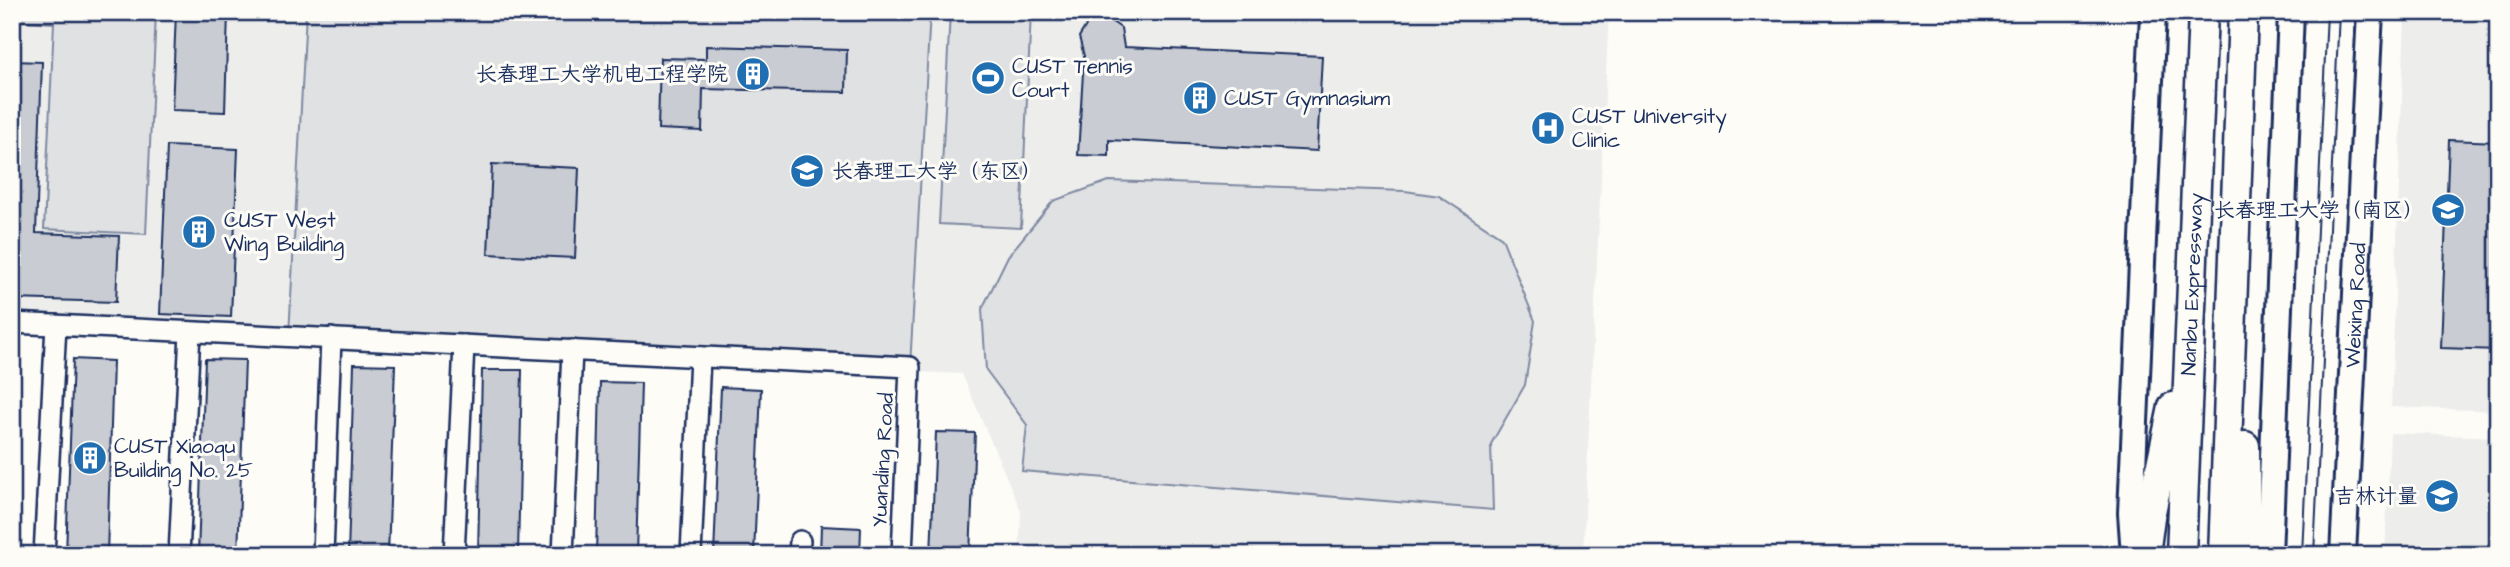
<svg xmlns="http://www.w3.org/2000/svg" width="2510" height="567" font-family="'Architects Daughter','LXGW WenKai TC',sans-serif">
<rect width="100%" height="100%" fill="#fdfcf7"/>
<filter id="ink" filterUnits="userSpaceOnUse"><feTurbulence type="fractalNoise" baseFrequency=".0143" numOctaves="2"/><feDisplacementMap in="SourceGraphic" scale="14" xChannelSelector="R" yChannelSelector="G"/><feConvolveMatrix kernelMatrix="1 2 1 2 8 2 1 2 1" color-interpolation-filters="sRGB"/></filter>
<g filter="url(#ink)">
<g fill="#edeeec">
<polygon points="12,12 1609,12 1583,555 1019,555 1021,511 962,374 12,330"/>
<polygon points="2405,12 2498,12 2498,411 2391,407"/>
<polygon points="2390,433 2498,437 2498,555 2385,555"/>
</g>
<g fill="#e0e1e3" stroke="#7e88a0" stroke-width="2">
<polygon points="12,12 156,12 146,234 44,229 54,23 12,20"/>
<polygon points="306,12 930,12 910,367 289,336"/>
<polygon points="950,12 1031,12 1021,228 939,224"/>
<polygon points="1109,181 1405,191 1439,196 1502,238 1535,321 1525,385 1491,444 1493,510 1022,471 1027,425 986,370 982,309 1008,256 1053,201"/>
</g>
<g fill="#c9ccd3" stroke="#1b2f5e" stroke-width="2">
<polygon points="176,12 228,12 225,112 172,110"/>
<polygon points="1100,19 1108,19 1121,28 1124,47 1322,56 1317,151 1109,140 1109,156 1078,155 1084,56 1079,37 1087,24"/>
<polygon points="706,46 847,50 846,92 703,89 702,131 658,129 660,58 706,59"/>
<polygon points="12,61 42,62 36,233 119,236 116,302 12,299"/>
<polygon points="2449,140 2498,142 2498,350 2441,348"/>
<polygon points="167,146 238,149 231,317 160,314"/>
<polygon points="492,164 579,168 575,258 488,254"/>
<polygon points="73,359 113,361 107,555 66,555"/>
<polygon points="205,359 245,360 238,555 198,555"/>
<polygon points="354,364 395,365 388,555 348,555"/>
<polygon points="482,370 522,370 518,555 478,555"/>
<polygon points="600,382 641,383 636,555 596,555"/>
<polygon points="721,387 761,389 754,555 714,555"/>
<polygon points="936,432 975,433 970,555 931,555"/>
<polygon points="821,526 861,528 860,555 820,555"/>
</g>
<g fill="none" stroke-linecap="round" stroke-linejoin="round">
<g stroke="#1b2f5e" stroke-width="24">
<g id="minor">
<polyline points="12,323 910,367 902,555"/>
<polyline points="44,555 56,325"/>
<polyline points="179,555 190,332"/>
<polyline points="323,555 331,338"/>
<polyline points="454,555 464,345"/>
<polyline points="563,555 572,350"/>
<polyline points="691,555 700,357"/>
<polyline points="799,555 800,541"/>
</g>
</g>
<g stroke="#1b2f5e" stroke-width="30">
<g id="major">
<polyline points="2134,555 2131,513 2153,12"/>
<polyline points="2269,555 2291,12"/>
<path id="s1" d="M2343,555L2370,12"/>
</g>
</g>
<g stroke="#1b2f5e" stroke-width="33">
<g id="highway">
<polyline points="2245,446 2246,555"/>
<polyline points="2145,555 2150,517 2173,407"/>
<path id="s2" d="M2181,555L2203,12"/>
<polyline points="2223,555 2243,12"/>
</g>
</g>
<use href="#minor" stroke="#fdfcf7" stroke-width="19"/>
<use href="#major" stroke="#fdfcf7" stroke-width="24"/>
<use href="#highway" stroke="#fdfcf7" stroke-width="28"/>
<g stroke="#1b2f5e" stroke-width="2">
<polyline points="2302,555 2327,12"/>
<polyline points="2314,555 2339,12"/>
</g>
</g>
</g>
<defs>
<g id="building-disc" transform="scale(1.75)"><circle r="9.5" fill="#1f6fb2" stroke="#fdfcf7"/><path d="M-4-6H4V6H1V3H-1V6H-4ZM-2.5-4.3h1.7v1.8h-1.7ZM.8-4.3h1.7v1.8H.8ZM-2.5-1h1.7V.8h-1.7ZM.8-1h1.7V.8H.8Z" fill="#fff"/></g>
<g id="stadium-disc" transform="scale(1.75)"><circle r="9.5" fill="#1f6fb2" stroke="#fdfcf7"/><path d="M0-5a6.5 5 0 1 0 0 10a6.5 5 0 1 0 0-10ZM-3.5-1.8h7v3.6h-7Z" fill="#fff"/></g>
<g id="hospital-disc" transform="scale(1.75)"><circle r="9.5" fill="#1f6fb2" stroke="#fdfcf7"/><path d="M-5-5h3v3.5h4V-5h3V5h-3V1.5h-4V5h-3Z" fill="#fff"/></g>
<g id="university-disc" transform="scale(1.75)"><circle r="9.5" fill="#1f6fb2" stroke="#fdfcf7"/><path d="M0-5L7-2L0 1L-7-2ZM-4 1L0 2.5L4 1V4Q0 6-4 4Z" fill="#fff"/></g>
</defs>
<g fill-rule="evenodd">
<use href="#building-disc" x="753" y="74"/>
<use href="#stadium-disc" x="988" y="78"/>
<use href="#building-disc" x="1200" y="98"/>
<use href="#hospital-disc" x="1548" y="128"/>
<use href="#university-disc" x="807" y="171"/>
<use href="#university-disc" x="2448" y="210"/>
<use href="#building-disc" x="199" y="232"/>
<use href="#building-disc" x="90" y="458"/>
<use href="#university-disc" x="2442" y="496"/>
</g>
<g text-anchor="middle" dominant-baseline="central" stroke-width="6" stroke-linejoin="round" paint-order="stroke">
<g font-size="21" fill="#1b2f5e" stroke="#fdfcf7" text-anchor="start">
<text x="1012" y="66">CUST Tennis<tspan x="1012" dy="24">Court</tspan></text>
<text x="728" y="74" text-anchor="end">长春理工大学机电工程学院</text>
<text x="1224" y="98">CUST Gymnasium</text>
<text x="1572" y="116">CUST University<tspan x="1572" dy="24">Clinic</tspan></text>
<text x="832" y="171">长春理工大学（东区）</text>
<text x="2424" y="210" text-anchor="end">长春理工大学（南区）</text>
<text x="224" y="220">CUST West<tspan x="224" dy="24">Wing Building</tspan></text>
<text x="114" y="446">CUST Xiaoqu<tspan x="114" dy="24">Building No. 25</tspan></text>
<text x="2418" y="496" text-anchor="end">吉林计量</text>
</g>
<g font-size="21" fill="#1b2f5e" stroke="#fdfcf7">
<text stroke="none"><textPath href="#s2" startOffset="271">Nanbu Expressway</textPath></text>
<text stroke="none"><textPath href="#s1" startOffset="250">Weixing Road</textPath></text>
<text transform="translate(883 460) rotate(-87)">Yuanding Road</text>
</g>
</g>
<rect width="2510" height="567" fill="none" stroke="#fdfcf7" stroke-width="42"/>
<rect x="21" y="21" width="2468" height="525" fill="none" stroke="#1b2f5e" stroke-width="2.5" filter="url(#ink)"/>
</svg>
